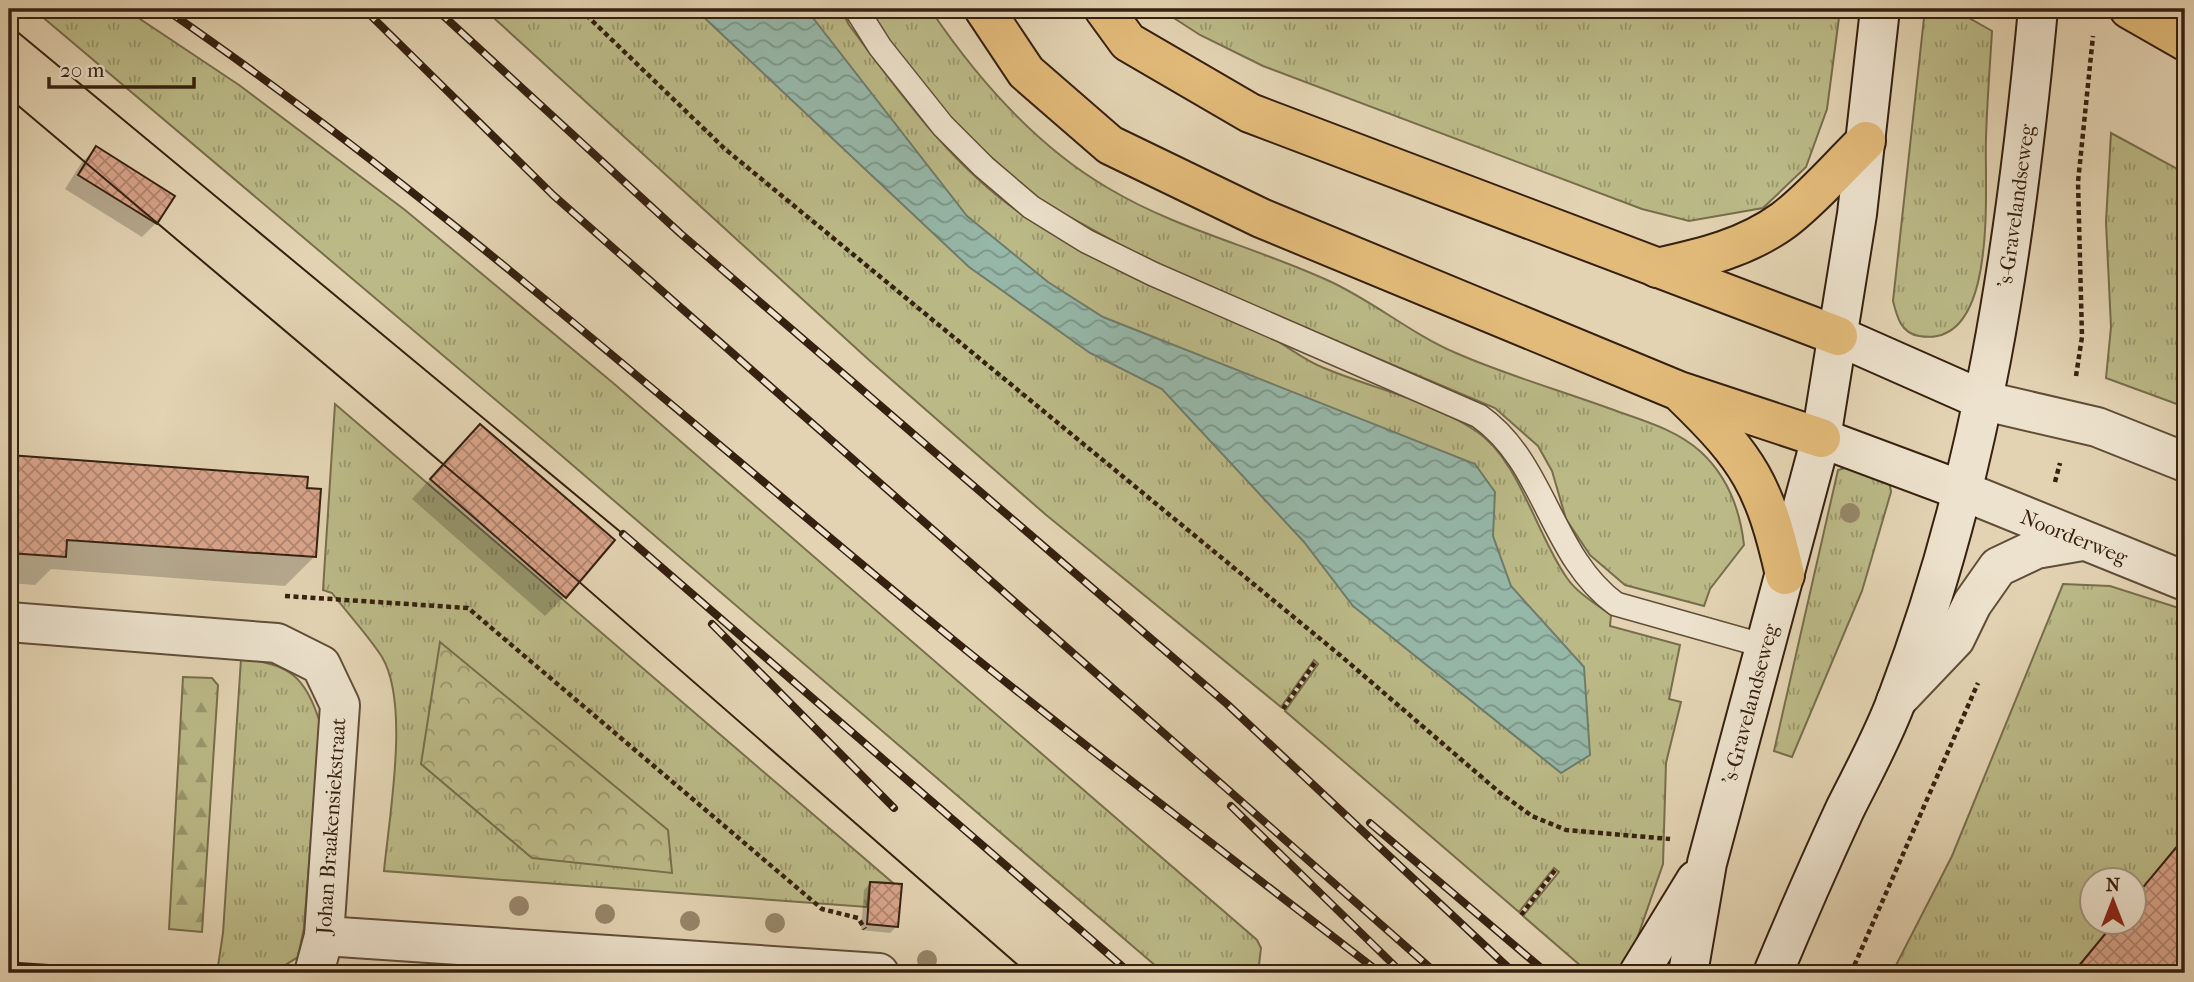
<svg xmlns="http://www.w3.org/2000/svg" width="2194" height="982" font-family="'IM FELL French Canon',serif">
<defs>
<pattern id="grass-tufts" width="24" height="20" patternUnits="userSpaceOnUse" patternTransform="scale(1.75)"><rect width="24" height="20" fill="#bbba87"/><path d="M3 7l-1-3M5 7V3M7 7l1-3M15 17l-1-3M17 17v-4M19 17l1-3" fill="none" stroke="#99976d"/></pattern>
<pattern id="forest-firs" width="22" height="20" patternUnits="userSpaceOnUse" patternTransform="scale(1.75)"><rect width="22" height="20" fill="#bbba87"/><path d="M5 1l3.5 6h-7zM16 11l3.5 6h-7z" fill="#99976d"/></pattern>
<pattern id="park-crowns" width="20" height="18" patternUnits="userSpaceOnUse" patternTransform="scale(1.75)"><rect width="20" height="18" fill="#bbba87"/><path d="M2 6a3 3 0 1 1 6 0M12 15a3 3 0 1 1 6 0" fill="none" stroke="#99976d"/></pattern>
<pattern id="water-waves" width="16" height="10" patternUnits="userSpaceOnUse" patternTransform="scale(1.75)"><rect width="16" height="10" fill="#96b8a9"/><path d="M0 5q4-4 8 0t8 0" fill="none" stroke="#7b9588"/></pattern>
<pattern id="building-cross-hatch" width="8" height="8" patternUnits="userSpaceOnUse" patternTransform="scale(1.75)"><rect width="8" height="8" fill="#d9a48b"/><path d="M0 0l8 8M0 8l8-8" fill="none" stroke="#b18570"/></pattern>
</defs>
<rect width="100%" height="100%" fill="#e3d3b2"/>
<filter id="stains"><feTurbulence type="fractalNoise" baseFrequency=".00286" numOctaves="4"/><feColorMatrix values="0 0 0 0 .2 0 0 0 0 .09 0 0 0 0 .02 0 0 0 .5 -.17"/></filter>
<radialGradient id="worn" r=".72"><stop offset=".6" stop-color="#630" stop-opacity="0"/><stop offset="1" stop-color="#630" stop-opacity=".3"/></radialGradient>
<g fill="url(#grass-tufts)" stroke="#786e4c" stroke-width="2">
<polygon points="33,9 125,9 239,85 405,210 612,382 1257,940 1261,948 1258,973 1164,973 555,450"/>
<path d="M484,9H841L849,25C900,93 952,167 1023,215C1099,266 1184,295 1265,334C1285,344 1303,360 1324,368C1374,389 1430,400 1476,431C1519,459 1537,536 1567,578C1577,593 1596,604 1611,615L1610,626L1680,645L1669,699L1681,702L1666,763L1663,864L1625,973H1589L1523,916L1559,872L1554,868L1519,912L1285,711L1318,664L1314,660L1281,707L1045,514L869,360Z"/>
<path d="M868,9H930C976,77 1036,146 1108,188C1176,229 1255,247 1327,280C1372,300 1411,334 1456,353C1506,375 1559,390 1611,409C1641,420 1676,429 1701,452C1728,477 1740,509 1744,545L1710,589L1704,606L1625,585L1590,555L1566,519L1552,471L1538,446L1495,408L1157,265L1035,198L952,121L889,41Z"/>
<polygon points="1160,9 1839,9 1840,10 1827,109 1806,167 1763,208 1689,221 1642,209 1263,66 1200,35"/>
<path d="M1925,9H1953L1992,31C1990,66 1987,102 1986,138C1984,186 2000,350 1919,336C1901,333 1897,317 1893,301Z"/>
<polygon points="2111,133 2185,173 2185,407 2106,378 2111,327 2106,222"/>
<path d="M335,404L893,883L870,882L867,907L384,871C389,817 410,704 382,657C368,635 348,614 332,593L323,590Z"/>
<polygon points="1848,467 1889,479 1891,492 1862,591 1792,757 1774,751 1838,470"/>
<polygon points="2063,584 2110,586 2185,610 2185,837 2135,898 2134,880 2092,880 2092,922 2115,923 2073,973 1892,973 1952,856"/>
<path d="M241,659C289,663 306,677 320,723L304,928L298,957L272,973H217L223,933Z"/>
</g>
<polygon fill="url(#forest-firs)" stroke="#786e4c" stroke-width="2" points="183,677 212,678 218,685 202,932 169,929"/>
<polygon fill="url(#park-crowns)" stroke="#786e4c" stroke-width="2" points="440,642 668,830 672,873 532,858 421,764"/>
<polygon fill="url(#water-waves)" stroke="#707c6c" stroke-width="2" points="695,9 806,9 967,216 1048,282 1103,317 1475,464 1495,492 1493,536 1511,586 1584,667 1590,755 1561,773 1353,606 1304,542 1162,389 1090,353 969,267"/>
<g fill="#0003">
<polygon points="96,149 172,196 156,223 142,237 65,189 82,162"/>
<polygon points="460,446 564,597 545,616 412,499"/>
<polygon points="9,457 306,479 314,557 285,586 51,569 35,585 9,583"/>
<polygon points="2185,835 2185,973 2072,973 2113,922 2134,922 2134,897"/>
<polygon points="871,883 897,926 890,933 861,930 864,890"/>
<polygon points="9,964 138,973 9,973"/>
</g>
<g fill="url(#building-cross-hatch)" stroke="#362110" stroke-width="2">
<polygon points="96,146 175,196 157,224 78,175"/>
<polygon points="480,424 615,540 566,598 430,479"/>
<polygon points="9,455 308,477 307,488 321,489 316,557 67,540 66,557 9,553"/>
<polygon points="2185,837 2185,973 2073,973 2115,922 2134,922 2134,898"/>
<polygon points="870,882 902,884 898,927 867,924"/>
<polygon points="9,962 19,963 18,973 9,973"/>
<polygon points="19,963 63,966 62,973 18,973"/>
<polygon points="63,966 109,969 108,973 62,973"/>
<polygon points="109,969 153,973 108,973"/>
</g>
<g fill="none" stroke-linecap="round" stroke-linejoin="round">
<g stroke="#614e38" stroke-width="26">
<path id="service" d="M856,9L880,47L943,126L984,167L1031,207L1086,241L1153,274L1479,416C1546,463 1550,556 1616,604L1765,646"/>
</g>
<g stroke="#614e38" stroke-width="42">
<g id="minor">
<polyline points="1985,401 2097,427 2185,462"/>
<polyline points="1963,491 2185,581"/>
<polyline points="9,622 277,643 321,665 340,705 324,936 314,973"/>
<polyline points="1896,701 1955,639 1972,604 1998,567 2036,549 2082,541"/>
<polyline points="324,936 879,973"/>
</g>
</g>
<g stroke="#362110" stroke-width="42">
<g id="secondary">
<polyline points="1838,336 1985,401"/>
<polyline points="1821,438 1963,491"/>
<polyline points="1639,973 1696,880"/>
<polyline points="1688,973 1707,863 1821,438 1857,214 1880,9"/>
<path d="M1773,973C1796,918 1820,863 1845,809C1863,773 1883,737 1897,699C1982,477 2016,244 2038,9"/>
</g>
</g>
<g stroke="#362110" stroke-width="42">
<g id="motorway">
<polyline points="984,9 1026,72 1110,145 1261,218 1679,391 1821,438"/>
<polyline points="1104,9 1128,42 1250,113 1838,336"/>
<polyline points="2129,9 2185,41"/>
<path d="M1657,268C1702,258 1746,248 1784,220C1813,198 1839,167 1866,141"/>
<path d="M1683,395C1749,459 1765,486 1785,575"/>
</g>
</g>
<g stroke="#362110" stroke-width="4.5" stroke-dasharray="5 3.5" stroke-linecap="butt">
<polyline points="580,9 725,149 1341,656 1499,792 1532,816 1566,830 1670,839"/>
<polyline points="2076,376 2082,337 2078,182 2093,36"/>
<polyline points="2055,482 2060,463"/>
<polyline points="285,596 468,608 822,909 858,918 865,929"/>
<polyline points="1283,709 1316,661"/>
<polyline points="1521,915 1556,869"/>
<polyline points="1851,973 1978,683"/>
</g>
<use href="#service" stroke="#ede2cd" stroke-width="23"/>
<use href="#minor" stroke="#ede2cd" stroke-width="38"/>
<use href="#secondary" stroke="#ede2cd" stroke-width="38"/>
<use href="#motorway" stroke="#e2ba79" stroke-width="38"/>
<g stroke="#362110" stroke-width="2">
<polyline points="9,25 623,534"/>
<polyline points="9,98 482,497 1027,973"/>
</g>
<g stroke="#362110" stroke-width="8">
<g id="rail">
<path d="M165,9C444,201 694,428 956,642C1095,755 1238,863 1380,973"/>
<polyline points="364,9 553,195 1436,973"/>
<polyline points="436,9 681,234 1227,704 1514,973"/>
<polyline points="623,534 1130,973"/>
<polyline points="712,624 894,808"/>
<polyline points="1231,806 1402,973"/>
<polyline points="1370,823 1547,973"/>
</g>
</g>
<use href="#rail" stroke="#ede2cd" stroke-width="5" stroke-dasharray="16" stroke-linecap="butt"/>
</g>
<g fill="#968669">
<circle cx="1850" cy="513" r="10"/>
<circle cx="519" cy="906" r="10"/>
<circle cx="605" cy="914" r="10"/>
<circle cx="690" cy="921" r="10"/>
<circle cx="775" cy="923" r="10"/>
<circle cx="927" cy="960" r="10"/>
</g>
<g text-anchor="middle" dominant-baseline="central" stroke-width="6" stroke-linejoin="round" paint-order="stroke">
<g font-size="21" fill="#362110" stroke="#ede2cd">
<text transform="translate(2016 206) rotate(-82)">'s-Gravelandseweg</text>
<text transform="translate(2074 537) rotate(22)">Noorderweg</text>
<text transform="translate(1750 704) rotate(-75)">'s-Gravelandseweg</text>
<text transform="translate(331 826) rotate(-86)">Johan Braakensiekstraat</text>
</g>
</g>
<rect width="2194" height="982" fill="none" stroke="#e3d3b2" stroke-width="35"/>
<rect x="10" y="10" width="2173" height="961" fill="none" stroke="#362110" stroke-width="3.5"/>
<rect x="18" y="18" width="2159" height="947" fill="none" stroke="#362110" stroke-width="2"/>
<g transform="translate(2113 901)"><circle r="33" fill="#ede2cd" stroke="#a49581" stroke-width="2"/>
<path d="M0-5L12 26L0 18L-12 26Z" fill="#8f2418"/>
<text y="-10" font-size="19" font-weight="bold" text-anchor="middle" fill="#362110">N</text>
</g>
<path d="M49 77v10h145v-10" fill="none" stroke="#362110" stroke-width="3.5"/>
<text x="60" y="77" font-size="21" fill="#362110" stroke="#ede2cd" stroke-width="5" paint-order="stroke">20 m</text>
<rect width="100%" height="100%" filter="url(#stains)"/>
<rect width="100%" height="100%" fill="url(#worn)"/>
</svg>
